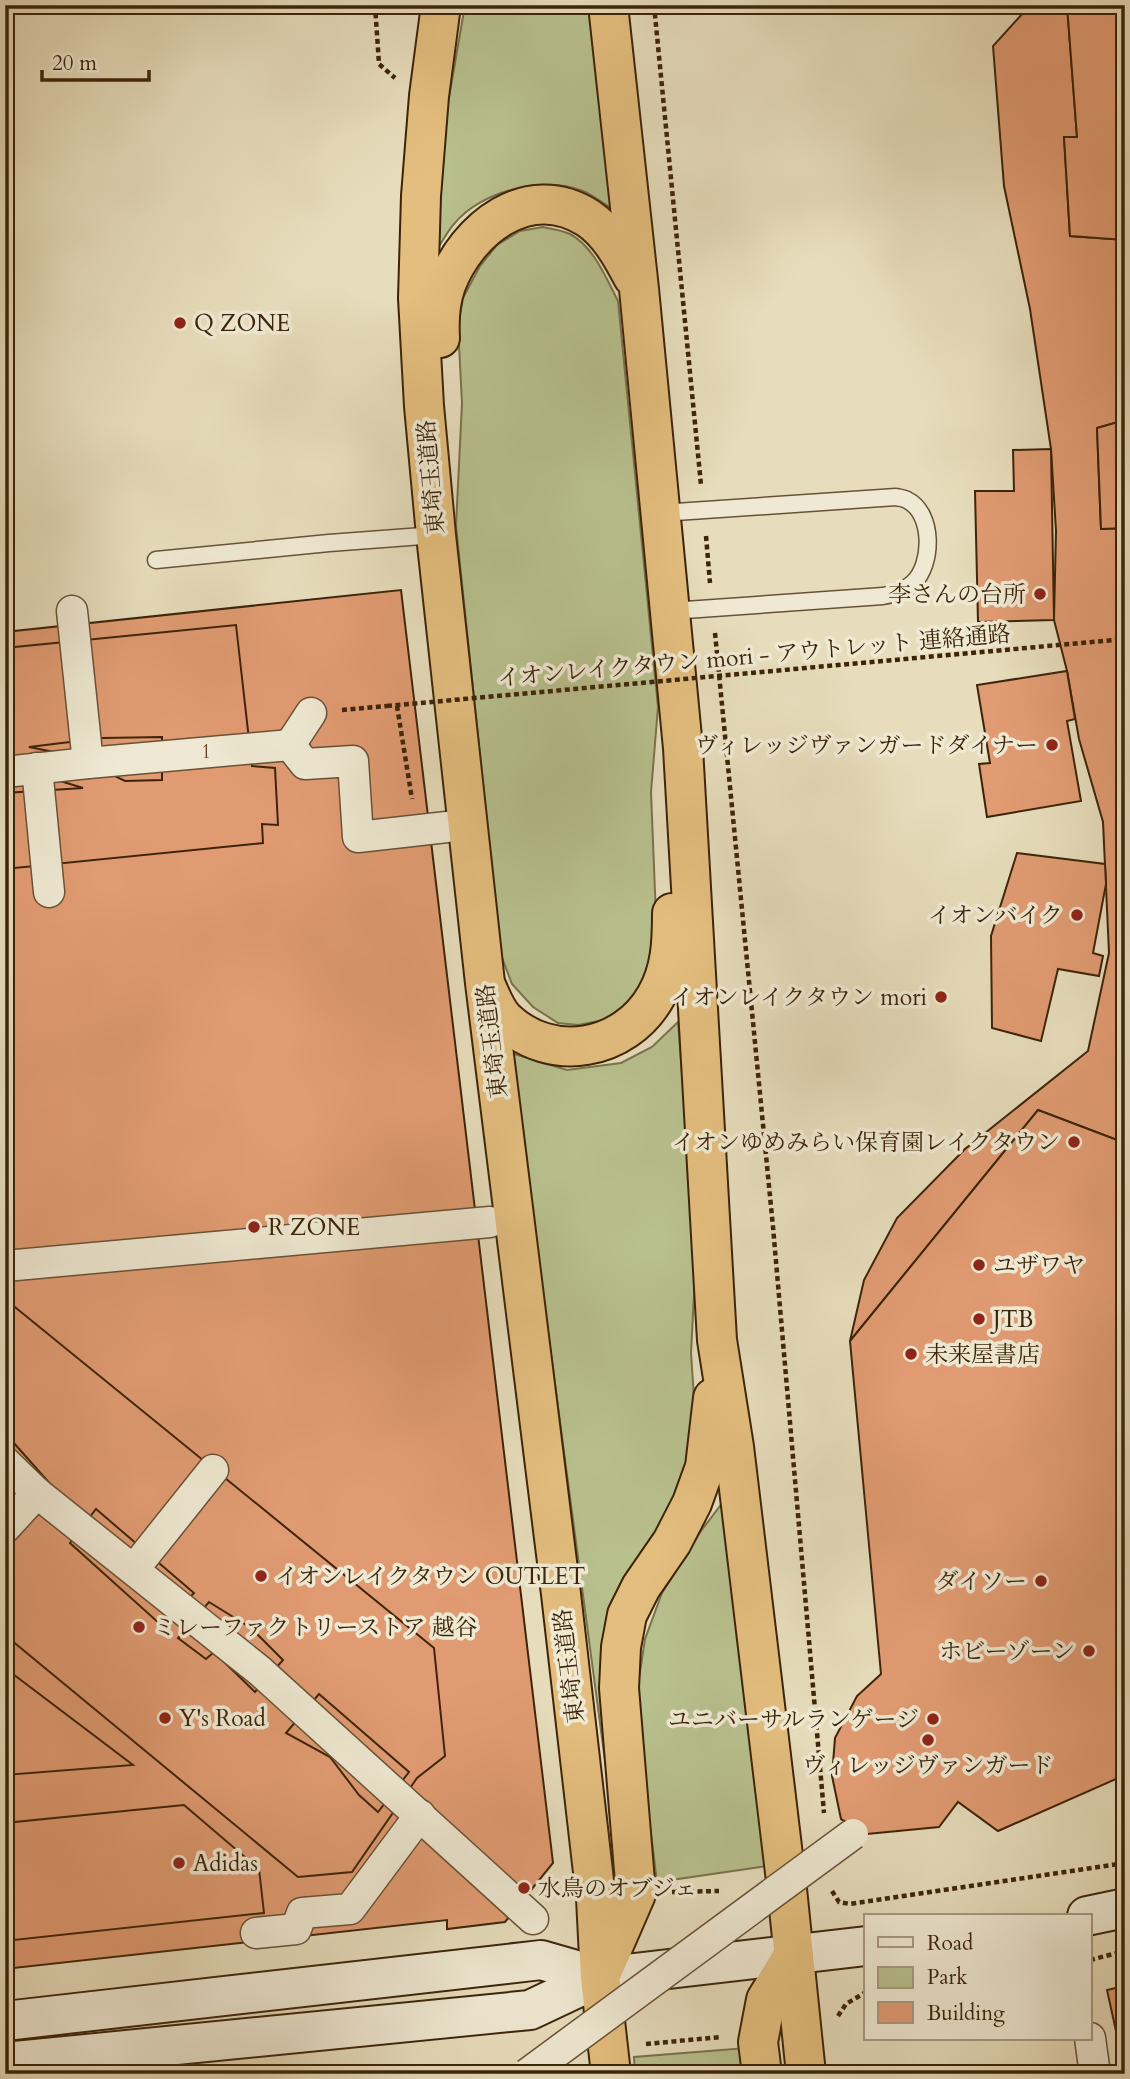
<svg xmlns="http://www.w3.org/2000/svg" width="1130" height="2079" font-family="Cardo,'Noto Serif JP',serif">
<rect width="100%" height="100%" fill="#e7ddbc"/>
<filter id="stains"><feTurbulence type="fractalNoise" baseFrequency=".00286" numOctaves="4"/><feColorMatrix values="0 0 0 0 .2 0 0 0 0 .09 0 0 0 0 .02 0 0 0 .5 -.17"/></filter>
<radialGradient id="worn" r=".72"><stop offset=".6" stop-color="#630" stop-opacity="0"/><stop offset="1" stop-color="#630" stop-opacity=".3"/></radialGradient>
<g fill="#b8c08e" stroke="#7a724c" stroke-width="2">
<path d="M465,5H591L611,208C602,203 593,195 583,191C543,175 481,191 454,224C447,232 442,242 436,251L442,138Z"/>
<path d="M543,227C551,229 562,230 570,234C594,247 606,278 618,301L658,707L651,792L657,942L644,987L625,1007L604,1020L578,1025L558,1023L533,1007L512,984L501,955L456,526L462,403L458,326L463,298L480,266L497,245L520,231Z"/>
<polygon points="678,1022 696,1256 691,1353 697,1442 655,1541 613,1821 511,1053 567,1070 621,1063 652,1047"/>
<polygon points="723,1502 767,1866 657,1882 643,1770 638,1685 645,1639 662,1593 701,1531"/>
<polygon points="746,2048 748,2074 635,2074 634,2057"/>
</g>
<g fill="#e19b72" stroke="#3d2409" stroke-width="2" fill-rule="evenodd">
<polygon points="1023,5 1067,5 1077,137 1064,137 1070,236 1125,240 1125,420 1097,428 1101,529 1125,528 1125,1143 1038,1110 850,1341 864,1280 897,1218 965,1149 1088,1051 1109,953 1103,822 1079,739 1067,671 1054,620 1056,531 1051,449 1030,309 1004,186 993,46 1024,12"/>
<polygon points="1067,5 1125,5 1125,240 1070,236 1064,137 1077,137"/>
<polygon points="1125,420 1125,528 1101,529 1097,428"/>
<polygon points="1051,449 1054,620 978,622 975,491 1014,491 1013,450"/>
<polygon points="401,590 553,1863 505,1922 447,1929 447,1920 5,1969 5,632"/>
<path d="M236,625L252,766L275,768L278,825L262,824L263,843L5,869V793L83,788L57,780L5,776V648ZM162,737V780L125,781L74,756L29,747L103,738Z"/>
<polygon points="1067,671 1075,719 1067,721 1081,801 987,817 979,764 990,763 977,685"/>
<polygon points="1017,853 1105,864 1106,884 1093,953 1103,956 1099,976 1058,969 1041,1041 992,1028 991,936"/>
<polygon points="1038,1110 1125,1143 1125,1775 998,1831 958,1802 939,1827 867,1834 841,1819 832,1776 835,1738 857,1696 881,1674 850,1341"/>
<path d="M5,1299L434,1648L445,1756L417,1778L352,1872L298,1877L5,1635V1490L33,1511L53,1487L5,1433ZM96,1509L194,1593L161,1625L70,1543ZM209,1602L251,1628L283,1660L255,1692L214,1652L206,1659L178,1638ZM319,1694L409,1772L378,1812L359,1795L330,1757L286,1733Z"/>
<polygon points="5,1668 133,1765 5,1775"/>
<polygon points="184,1805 259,1869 264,1913 5,1941 5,1823"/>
<polygon points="1125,1970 1125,2063 1123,2063 1107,1990 1120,1987 1117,1972"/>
</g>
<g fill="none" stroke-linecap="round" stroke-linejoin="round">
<g stroke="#685236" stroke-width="19">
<g id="lane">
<path d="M661,513L896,497C900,498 904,498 907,500C934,513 933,565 913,583C905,591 894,594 883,596L671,611"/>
<polyline points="156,560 329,543 436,535"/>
</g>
</g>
<g stroke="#685236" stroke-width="33">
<g id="street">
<polyline points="72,611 88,763"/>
<polyline points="290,745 311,713"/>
<polyline points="37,768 49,892"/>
<polyline points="5,772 88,763 290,745 305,764 353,761 358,837 447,827"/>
<polyline points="5,1266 490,1222"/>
<polyline points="5,1462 37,1493 260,1671 533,1919"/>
<polyline points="5,1528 37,1493"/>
<polyline points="134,1569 213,1470"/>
<polyline points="256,1933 296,1929 302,1913 350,1909 420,1815"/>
<polyline points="1090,2038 1095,2074"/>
</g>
</g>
<g stroke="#3d2409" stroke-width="42">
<g id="secondary">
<polyline points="1087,1916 1125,1908"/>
<polyline points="5,2021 541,1960 600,1977"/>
<polyline points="5,2062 530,2010 600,1977 866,1946"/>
</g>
</g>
<g stroke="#3d2409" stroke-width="42">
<g id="highway">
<polyline points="441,5 429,96 421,196 418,298 424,406 436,535 485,983 561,1594 596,1898 600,1977 611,2074"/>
<polyline points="608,5 639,289 683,748 717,1340 734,1447 787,1889 806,2074"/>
<path d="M440,338C439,321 440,302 446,285C467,229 528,180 588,218C609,232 622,256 633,277"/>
<path d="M487,988C492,999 496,1011 505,1020C551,1064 625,1051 656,996C671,970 672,942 672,913"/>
<polyline points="603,1970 636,1894 619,1688 621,1647 627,1615 641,1587 672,1542 692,1503 705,1467 713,1398"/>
<polyline points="762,2074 758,2042 766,2000 794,1954"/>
</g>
</g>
<g stroke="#3d2409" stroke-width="4.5" stroke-dasharray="5 3.5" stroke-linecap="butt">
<polyline points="375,5 379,64 395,78"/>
<polyline points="654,5 701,485"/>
<polyline points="706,536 710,583"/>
<polyline points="715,633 773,1227 824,1813"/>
<polyline points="397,706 412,799"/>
<polyline points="342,710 387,706"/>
<polyline points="832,1891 839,1902 850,1904 1125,1863"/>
<polyline points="672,1892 719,1891"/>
<polyline points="1090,1960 1125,1951"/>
<polyline points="838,2016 846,2004 866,1992"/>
<polyline points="646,2044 721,2037"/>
</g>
<use href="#lane" stroke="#efe9d3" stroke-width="16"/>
<use href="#street" stroke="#efe9d3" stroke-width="30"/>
<use href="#secondary" stroke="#efe9d3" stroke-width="38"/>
<use href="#highway" stroke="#e4be7e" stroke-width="38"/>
<g stroke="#685236" stroke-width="33" stroke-linecap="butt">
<polyline id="street-bridge" points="527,2074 853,1834"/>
</g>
<polyline stroke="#3d2409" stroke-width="4.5" stroke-dasharray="5 3.5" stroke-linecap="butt" points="387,706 1125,639"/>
<use href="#street-bridge" stroke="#efe9d3" stroke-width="30"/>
</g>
<g fill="#8f2418" stroke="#efe9d3" stroke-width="2.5">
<circle cx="180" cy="323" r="7"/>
<circle cx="1040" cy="594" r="7"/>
<circle cx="1052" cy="745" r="7"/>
<circle cx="1077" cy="915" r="7"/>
<circle cx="941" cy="997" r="7"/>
<circle cx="1074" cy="1142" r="7"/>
<circle cx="254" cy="1227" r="7"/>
<circle cx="979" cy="1265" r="7"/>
<circle cx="979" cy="1319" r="7"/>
<circle cx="911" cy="1354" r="7"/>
<circle cx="261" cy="1576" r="7"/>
<circle cx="1041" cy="1581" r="7"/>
<circle cx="139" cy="1627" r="7"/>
<circle cx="1089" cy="1651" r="7"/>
<circle cx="165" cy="1718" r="7"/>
<circle cx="933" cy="1719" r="7"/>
<circle cx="928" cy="1740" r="7"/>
<circle cx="179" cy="1863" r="7"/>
<circle cx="524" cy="1888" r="7"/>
</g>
<g text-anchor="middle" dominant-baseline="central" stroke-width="7" stroke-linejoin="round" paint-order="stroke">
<g font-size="19" fill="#664223">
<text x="206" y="752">1</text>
</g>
<g font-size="23" fill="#3d2409" stroke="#efe9d3" text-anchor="start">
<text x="194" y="323">Q ZONE</text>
<text x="1026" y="594" text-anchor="end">李さんの台所</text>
<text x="1038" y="745" text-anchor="end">ヴィレッジヴァンガードダイナー</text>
<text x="1063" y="915" text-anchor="end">イオンバイク</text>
<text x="927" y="997" text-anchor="end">イオンレイクタウン mori</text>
<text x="1060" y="1142" text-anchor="end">イオンゆめみらい保育園レイクタウン</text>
<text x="268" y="1227">R ZONE</text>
<text x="993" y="1265">ユザワヤ</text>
<text x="993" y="1319">JTB</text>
<text x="925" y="1354">未来屋書店</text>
<text x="275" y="1576">イオンレイクタウン OUTLET</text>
<text x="1027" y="1581" text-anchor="end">ダイソー</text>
<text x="153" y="1627">ミレーファクトリーストア 越谷</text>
<text x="1075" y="1651" text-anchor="end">ホビーゾーン</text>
<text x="179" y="1718">Y's Road</text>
<text x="919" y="1719" text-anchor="end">ユニバーサルランゲージ</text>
<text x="928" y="1765" text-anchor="middle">ヴィレッジヴァンガード</text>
<text x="193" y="1863">Adidas</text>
<text x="538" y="1888">水鳥のオブジェ</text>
</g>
<g font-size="23" fill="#3d2409" stroke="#efe9d3">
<text transform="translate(431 477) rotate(-95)">東埼玉道路</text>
<text transform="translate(754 656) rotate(-5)">イオンレイクタウン mori - アウトレット 連絡通路</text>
<text transform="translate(492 1041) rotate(-97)">東埼玉道路</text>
<text transform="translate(569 1666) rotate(-97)">東埼玉道路</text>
</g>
</g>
<rect width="1130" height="2079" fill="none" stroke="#e7ddbc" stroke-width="28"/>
<rect x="7" y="7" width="1116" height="2065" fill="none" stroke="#3d2409" stroke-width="3.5"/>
<rect x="14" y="14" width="1102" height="2051" fill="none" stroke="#3d2409" stroke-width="2"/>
<rect x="864" y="1914" width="228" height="126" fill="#efe9d3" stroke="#a89a82" stroke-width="2"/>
<rect x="878" y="1937" width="35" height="10" fill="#efe9d3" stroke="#a89a82" stroke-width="2"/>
<text x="927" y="1950" font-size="21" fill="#3d2409">Road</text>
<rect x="878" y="1967" width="35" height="21" fill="#b8c08e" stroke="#a89a82" stroke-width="2"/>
<text x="927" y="1984" font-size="21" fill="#3d2409">Park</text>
<rect x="878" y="2002" width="35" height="21" fill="#e19b72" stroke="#a89a82" stroke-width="2"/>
<text x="927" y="2020" font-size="21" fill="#3d2409">Building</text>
<path d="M42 70v10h107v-10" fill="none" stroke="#3d2409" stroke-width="3.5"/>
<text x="52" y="70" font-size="21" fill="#3d2409" stroke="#efe9d3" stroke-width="5" paint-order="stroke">20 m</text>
<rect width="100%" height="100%" filter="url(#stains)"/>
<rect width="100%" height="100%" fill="url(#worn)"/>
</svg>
